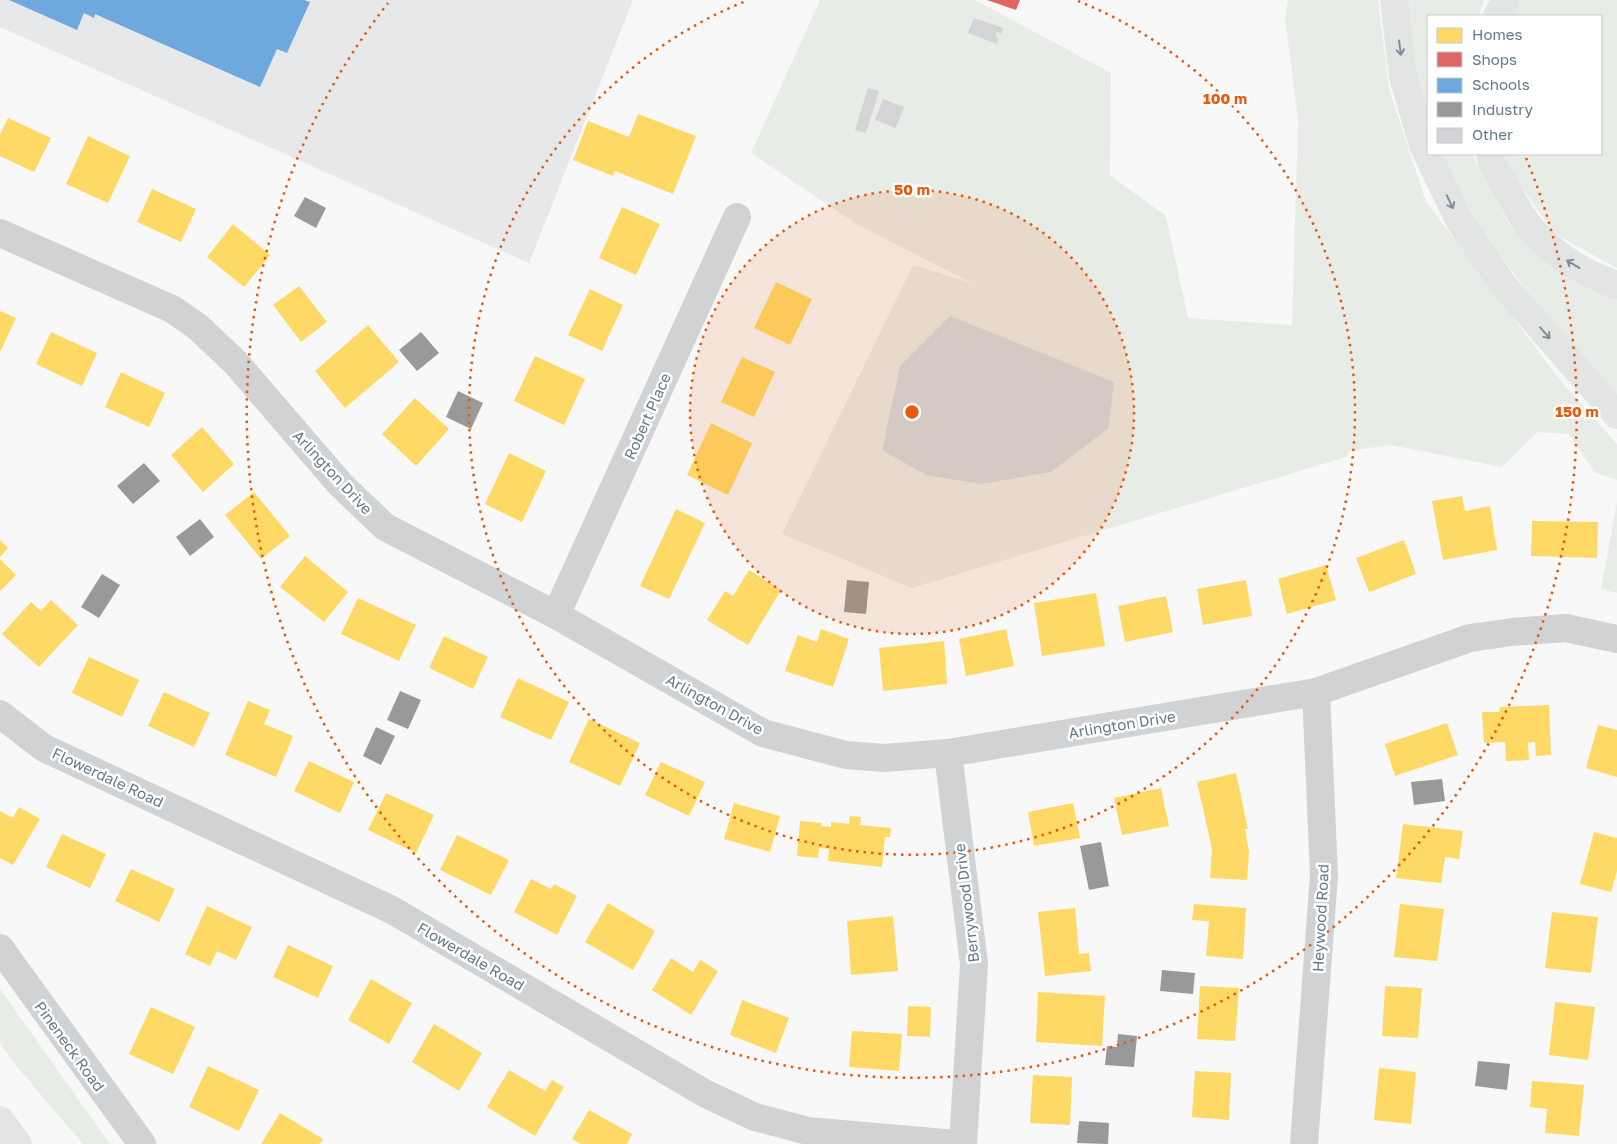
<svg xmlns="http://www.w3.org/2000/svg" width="1617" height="1144" font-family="'Golos Text',sans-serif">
<rect width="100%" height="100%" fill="#f8f8f8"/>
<polygon fill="#e7e8e9" points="0,0 633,0 529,263 0,27"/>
<g fill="#e8ece6">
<polygon points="820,0 975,0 1111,73 1110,175 1166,216 1188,318 1292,325 1298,120 1285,18 1288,0 1378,0 1389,89 1426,202 1560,380 1617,444 1617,480 1594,472 1569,434 1538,432 1502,467 1391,445 1349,451 1346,457 912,588 782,534 913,265 972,283 858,225 751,153"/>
<polygon points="1405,0 1484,0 1479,16 1428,16 1428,127 1405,26"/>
<polygon points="1520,0 1617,0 1617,268 1555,234 1506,166 1504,154 1601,154 1601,16 1513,16"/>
<polygon points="1439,154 1472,154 1509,224 1601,293 1617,296 1617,398 1558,331 1461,205"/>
<polygon points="1617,502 1617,593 1601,589"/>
<polygon points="0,989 110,1144 83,1144 18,1068 0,1043"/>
</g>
<polygon fill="#d2d9dd" points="950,316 1114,382 1108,429 1051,472 981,484 926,475 882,450 900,366"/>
<g fill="#ffd966">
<polygon points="638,114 696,136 673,194 615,171 613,176 573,160 588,121 629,137"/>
<polygon points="8,118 51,138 34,172 0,156 0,134"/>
<polygon points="88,136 130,156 108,203 66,184"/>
<polygon points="152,189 196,209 181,242 137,222"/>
<polygon points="622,207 660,224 636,275 599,258"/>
<polygon points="233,224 270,255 244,287 207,257"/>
<polygon points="776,282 812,299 790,345 754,328"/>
<polygon points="299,286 327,322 301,342 273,305"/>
<polygon points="590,289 623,305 602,351 568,335"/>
<polygon points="0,311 16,318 0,352"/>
<polygon points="368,325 399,362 345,408 315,371"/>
<polygon points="51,332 97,353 82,386 36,364"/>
<polygon points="535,356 585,379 564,425 514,401"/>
<polygon points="742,357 775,372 754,417 721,402"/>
<polygon points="121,372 165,393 149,427 105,407"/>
<polygon points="415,398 449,429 416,466 382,434"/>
<polygon points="711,423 752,443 728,495 687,475"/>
<polygon points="202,427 234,464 203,492 171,455"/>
<polygon points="509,453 546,471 522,522 485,504"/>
<polygon points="254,492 290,536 261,559 225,515"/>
<polygon points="1462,496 1465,511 1490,506 1497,550 1443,560 1432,501"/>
<polygon points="676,509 705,523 669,599 640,586"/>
<polygon points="1532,521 1598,522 1597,558 1531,556"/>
<polygon points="0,540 8,548 0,557"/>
<polygon points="1404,540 1416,574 1369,592 1356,558"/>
<polygon points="305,556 348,592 324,622 280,587"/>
<polygon points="0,559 16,575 0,591"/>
<polygon points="1326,565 1336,600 1287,614 1278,579"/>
<polygon points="749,570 781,590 748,645 707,620 725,591 733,596"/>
<polygon points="1246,580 1252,616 1203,625 1197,589"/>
<polygon points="1096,593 1105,646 1042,656 1034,603"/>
<polygon points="1166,596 1173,632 1125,642 1118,606"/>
<polygon points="358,598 416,625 399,661 341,634"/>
<polygon points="51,600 78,625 39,667 2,634 31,602 41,611"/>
<polygon points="821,629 849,639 833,687 785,671 798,635 817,642"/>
<polygon points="1006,629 1014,666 966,676 959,639"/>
<polygon points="444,636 488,657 473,689 429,668"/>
<polygon points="944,641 947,684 883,691 879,648"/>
<polygon points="89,657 139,680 122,717 72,693"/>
<polygon points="518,678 569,702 551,740 500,717"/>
<polygon points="164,692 210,713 194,747 148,726"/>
<polygon points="248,701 270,710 264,724 293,736 276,777 225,755"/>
<polygon points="1549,705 1551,755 1536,756 1535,742 1528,743 1529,760 1506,761 1505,742 1484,743 1482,712 1499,712 1500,707"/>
<polygon points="589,719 640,743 620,786 569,762"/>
<polygon points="1447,723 1458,755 1395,776 1385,744"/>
<polygon points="1598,725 1617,730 1617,777 1586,768"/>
<polygon points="309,761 354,782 340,813 294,791"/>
<polygon points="661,762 705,782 689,816 645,795"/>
<polygon points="1236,773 1248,829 1245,829 1249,852 1247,880 1210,878 1212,849 1197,782"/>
<polygon points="1161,788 1169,826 1122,835 1114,798"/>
<polygon points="386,793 434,815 416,853 368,830"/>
<polygon points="734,803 780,816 770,852 724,839"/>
<polygon points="1073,803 1080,838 1034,846 1028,812"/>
<polygon points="19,807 40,819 13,865 0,858 0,811 13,818"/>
<polygon points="850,816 861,817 860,825 891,828 890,837 885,837 882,867 828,861 829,849 819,848 818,858 797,856 800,821 822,823 821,826 831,827 831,822 849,824"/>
<polygon points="1403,824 1463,831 1459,859 1445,857 1441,883 1396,878"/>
<polygon points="1594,832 1617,838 1617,871 1611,892 1580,884"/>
<polygon points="62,834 106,854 90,888 46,867"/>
<polygon points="457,835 509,860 491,895 440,870"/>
<polygon points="131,869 175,889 159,922 115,901"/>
<polygon points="531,879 551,889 554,884 577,896 557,935 514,912"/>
<polygon points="608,903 655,931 633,970 585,942"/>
<polygon points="1194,904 1246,908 1243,959 1206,956 1209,921 1192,920"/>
<polygon points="1400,904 1444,909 1437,961 1394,957"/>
<polygon points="207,906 252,927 236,960 217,951 210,966 185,954"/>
<polygon points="1075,908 1079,954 1089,953 1091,971 1045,976 1038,912"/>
<polygon points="1552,912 1598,917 1591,973 1545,968"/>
<polygon points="893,916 898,971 851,975 847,921"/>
<polygon points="288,945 333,966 318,998 273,977"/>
<polygon points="671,958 693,972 700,960 718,971 691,1015 652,990"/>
<polygon points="371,979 412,1003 389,1044 348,1020"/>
<polygon points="1200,986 1239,988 1235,1041 1197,1039"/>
<polygon points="1385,986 1422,988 1418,1038 1382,1036"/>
<polygon points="1038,992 1105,996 1102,1046 1036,1042"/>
<polygon points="742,1000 789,1018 776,1053 730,1035"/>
<polygon points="1555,1002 1595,1007 1588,1060 1549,1055"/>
<polygon points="908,1006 931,1007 930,1037 907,1036"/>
<polygon points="151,1007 195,1027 173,1074 129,1054"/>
<polygon points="434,1024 482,1053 459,1091 412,1062"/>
<polygon points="852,1031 902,1034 899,1071 849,1067"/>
<polygon points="208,1066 259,1090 239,1131 189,1107"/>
<polygon points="1379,1068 1416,1072 1411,1124 1374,1120"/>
<polygon points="509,1070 545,1091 552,1080 564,1087 535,1136 487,1107"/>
<polygon points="1195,1071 1231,1073 1229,1120 1192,1117"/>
<polygon points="1033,1075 1072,1077 1070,1125 1030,1123"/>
<polygon points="1532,1081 1584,1085 1579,1136 1545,1133 1547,1109 1530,1107"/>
<polygon points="589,1110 632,1134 627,1144 581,1144 572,1139"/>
<polygon points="280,1113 323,1139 320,1144 261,1144"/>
</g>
<polygon fill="#e06666" points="987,0 1020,0 1016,10"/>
<polygon fill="#6fa8dc" points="9,0 304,0 310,2 287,53 277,49 260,87 95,14 94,18 84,13 77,30"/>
<g fill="#999">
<polygon points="305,197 326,208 316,228 294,216"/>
<polygon points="421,332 439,353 417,371 399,350"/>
<polygon points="458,391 483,403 471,429 446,417"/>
<polygon points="144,463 160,481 133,504 117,486"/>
<polygon points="200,519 214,537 190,556 176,537"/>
<polygon points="102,574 120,585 99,618 81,607"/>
<polygon points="847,580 869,582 866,614 844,612"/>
<polygon points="400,691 421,700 408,729 387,720"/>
<polygon points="376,727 395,736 381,765 363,756"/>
<polygon points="1442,779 1445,801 1414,805 1411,782"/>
<polygon points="1101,842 1109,886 1089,890 1080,846"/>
<polygon points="1162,970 1195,973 1193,994 1160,991"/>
<polygon points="1118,1034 1137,1036 1134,1067 1105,1065 1107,1046 1117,1047"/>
<polygon points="1478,1061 1510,1064 1507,1090 1475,1086"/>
<polygon points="1079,1121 1109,1123 1108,1144 1077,1143"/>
</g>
<g fill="#d3d4d5">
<polygon points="974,18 1003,28 1001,34 997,32 996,37 999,38 997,44 968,33"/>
<polygon points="868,88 879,91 866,133 855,130"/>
<polygon points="883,99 904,107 896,128 875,120"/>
</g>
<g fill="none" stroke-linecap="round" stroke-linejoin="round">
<g stroke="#d0d2d3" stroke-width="28">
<polyline points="0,233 172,309 198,327 236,363 340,484 385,527 556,615 763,733 846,755 884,758 948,753 1316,692 1470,638 1512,632 1566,628 1617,639"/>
<polyline points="556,615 737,217"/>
<polyline points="0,714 44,748 392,910 706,1094 755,1117 808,1131 956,1144"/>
<polyline points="948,753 974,964 963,1144"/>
<polyline points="0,948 142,1144"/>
<polyline points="1304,1144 1324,875 1316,692"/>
</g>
<g stroke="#e3e4e4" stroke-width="28">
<polyline points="1394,0 1403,76 1423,145 1460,222 1504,286 1617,415"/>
<polyline points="1497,16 1506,0"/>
<path d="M1490,154L1492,163C1502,180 1511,199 1522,216C1544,249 1580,273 1617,285"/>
<polyline points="0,1120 18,1144"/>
</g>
</g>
<defs><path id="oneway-shaft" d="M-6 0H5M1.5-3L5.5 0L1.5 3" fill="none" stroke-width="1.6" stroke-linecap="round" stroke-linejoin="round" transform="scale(1.25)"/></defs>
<g stroke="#7e8e9c">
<use href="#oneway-shaft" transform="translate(1400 48) rotate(82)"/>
<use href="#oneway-shaft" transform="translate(1450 202) rotate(64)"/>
<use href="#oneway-shaft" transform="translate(1573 264) rotate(-149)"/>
<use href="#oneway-shaft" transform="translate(1545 333) rotate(49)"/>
</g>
<circle cx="912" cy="412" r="222" fill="#e8590c" fill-opacity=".12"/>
<g fill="none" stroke="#e8590c" stroke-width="2.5" stroke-dasharray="2.5 5">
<circle cx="912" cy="412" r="222"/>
<path d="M1078 1A443 443 0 1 1 746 1"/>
<path d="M1526 158A665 665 0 1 1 388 3"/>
</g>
<g text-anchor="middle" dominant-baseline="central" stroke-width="5" stroke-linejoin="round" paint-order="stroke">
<g font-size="15" fill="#65798a" stroke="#fff">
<text transform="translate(647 416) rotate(-66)">Robert Place</text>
<text transform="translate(333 472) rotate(47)">Arlington Drive</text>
<text transform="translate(715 704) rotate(29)">Arlington Drive</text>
<text transform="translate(1122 724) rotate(-9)">Arlington Drive</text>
<text transform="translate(108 777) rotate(25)">Flowerdale Road</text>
<text transform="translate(966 903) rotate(-97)">Berrywood Drive</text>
<text transform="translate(1320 918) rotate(-87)">Heywood Road</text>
<text transform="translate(471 956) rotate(30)">Flowerdale Road</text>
<text transform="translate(70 1046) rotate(54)">Pineneck Road</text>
</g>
</g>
<circle cx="912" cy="412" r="8" fill="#e8590c" stroke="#fff" stroke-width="2.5"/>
<g font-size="15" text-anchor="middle" font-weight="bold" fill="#e8590c" stroke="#fff" stroke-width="5" stroke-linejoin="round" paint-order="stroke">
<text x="1225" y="104">100 m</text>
<text x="912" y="195">50 m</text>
<text x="1577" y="417">150 m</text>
</g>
<rect x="1427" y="15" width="175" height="140" fill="#ffffff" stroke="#c1c9d0"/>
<rect x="1437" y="28" width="25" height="15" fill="#ffd966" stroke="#c1c9d0"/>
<text x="1472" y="40" font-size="15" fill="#65798a">Homes</text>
<rect x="1437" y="52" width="25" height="15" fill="#e06666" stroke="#c1c9d0"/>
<text x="1472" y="65" font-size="15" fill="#65798a">Shops</text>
<rect x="1437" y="78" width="25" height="15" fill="#6fa8dc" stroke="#c1c9d0"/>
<text x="1472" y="90" font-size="15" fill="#65798a">Schools</text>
<rect x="1437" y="102" width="25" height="15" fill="#999999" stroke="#c1c9d0"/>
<text x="1472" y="115" font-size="15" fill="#65798a">Industry</text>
<rect x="1437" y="128" width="25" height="15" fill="#d3d4d5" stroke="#c1c9d0"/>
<text x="1472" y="140" font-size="15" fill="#65798a">Other</text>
</svg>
